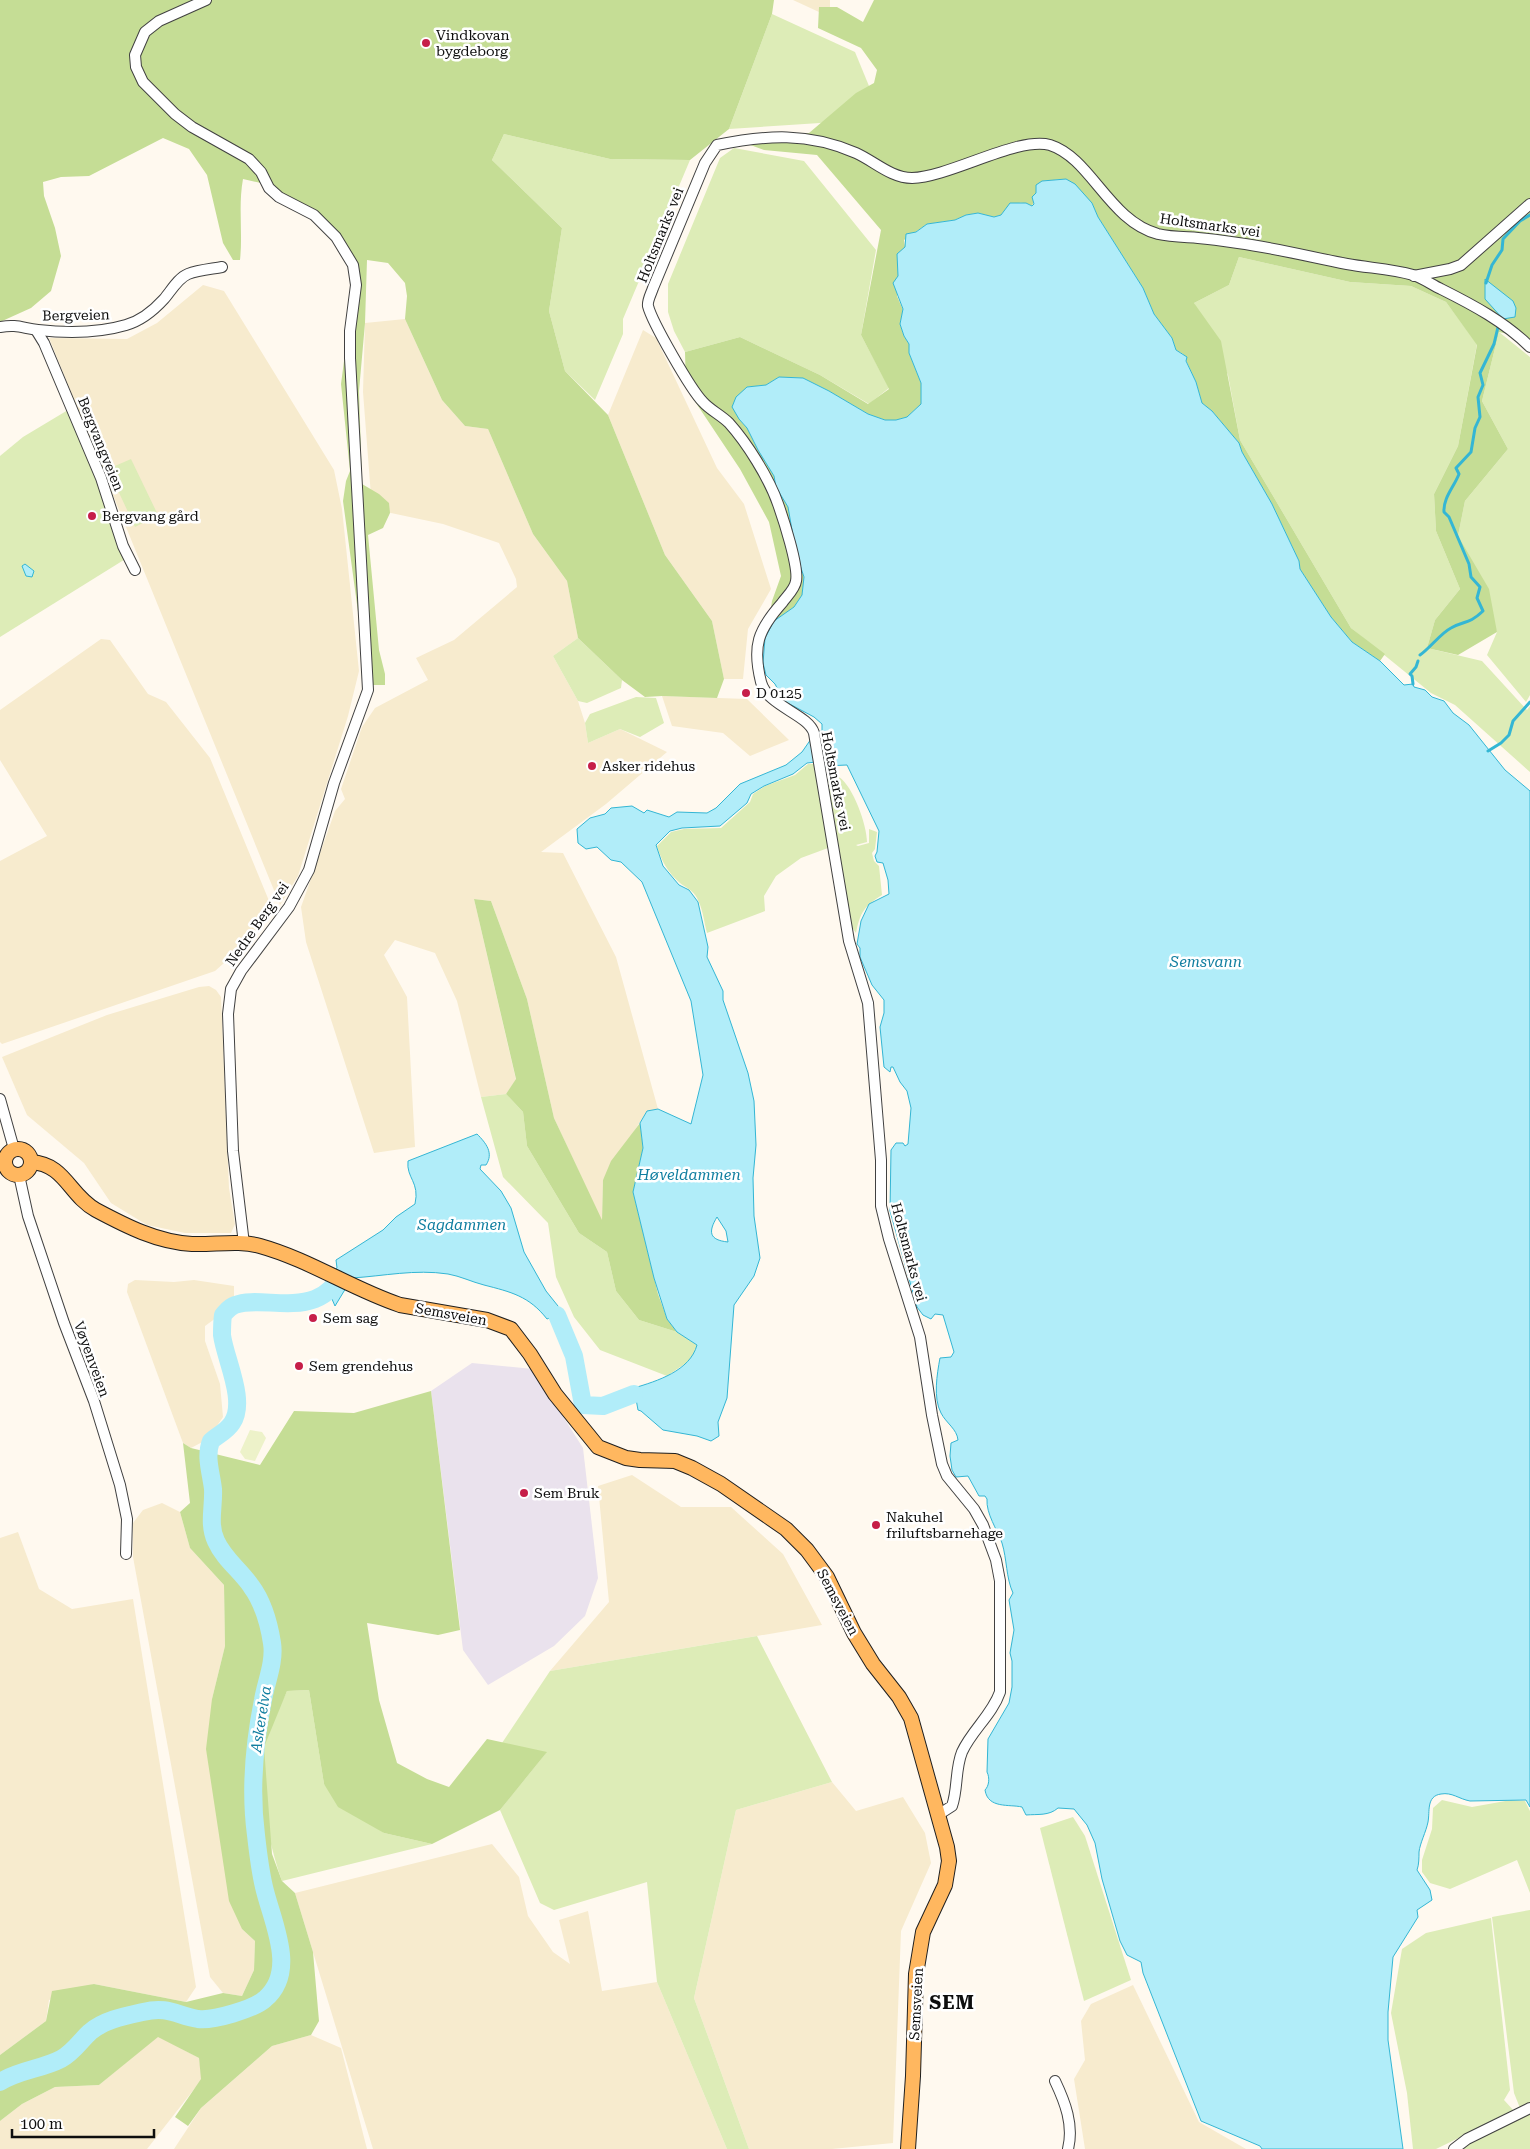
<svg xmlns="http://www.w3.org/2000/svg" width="1530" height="2149" font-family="'Roboto Serif',serif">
<rect width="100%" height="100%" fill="#fff9ef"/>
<polygon fill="#eae2ed" points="472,1363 533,1369 583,1448 598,1578 585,1616 554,1646 488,1685 463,1650 431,1391"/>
<g fill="#f7ebce">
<polygon points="793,0 830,0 830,7 819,12"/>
<polygon points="203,285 224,291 334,470 342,509 359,671 348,716 298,876 280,905 49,338 127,339 157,323"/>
<polygon points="405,319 442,400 465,426 488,429 533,534 567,581 578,638 553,656 578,701 585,723 588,743 620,729 667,752 606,804 541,852 563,853 616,957 658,1109 647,1111 603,1180 602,1222 554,1118 527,999 491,901 474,899 516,1080 506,1094 481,1097 457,1001 435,953 395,940 384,955 407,997 415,1147 374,1153 306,942 301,907 335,811 345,799 341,789 362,727 375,708 428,680 416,658 454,640 517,587 516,579 499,543 443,524 372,509 363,392 365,323"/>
<polygon points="643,330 656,338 717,468 744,504 771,589 748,629 743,679 724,679 712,621 665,555 608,415"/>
<polygon points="101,639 110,640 148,694 166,702 210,758 272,908 250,940 215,971 2,1044 0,1042 0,861 47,836 0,760 0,710"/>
<polygon points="662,696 747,699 789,740 750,756 723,733 672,726"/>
<polygon points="209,986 216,990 221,997 229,1188 235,1224 231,1233 185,1233 147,1225 111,1203 84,1163 27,1115 2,1057 107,1015 199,987"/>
<polygon points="135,1280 174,1282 194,1280 234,1286 234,1300 220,1315 205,1326 205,1341 220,1384 223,1417 208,1439 191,1448 183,1443 127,1292 128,1284"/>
<polygon points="632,1475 681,1507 731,1507 783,1554 822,1625 550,1671 609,1602 598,1486"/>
<polygon points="162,1503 180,1512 190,1548 224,1585 225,1646 212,1699 242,1929 255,1941 254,1970 242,1996 223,1993 210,1977 133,1557 133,1523 143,1510"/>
<polygon points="18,1532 39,1589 72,1609 133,1599 196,1987 186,2002 94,1984 49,2000 46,2021 0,2055 0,1538"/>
<polygon points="832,1782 856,1811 903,1797 925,1833 931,1863 901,1931 893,2143 832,2149 749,2149 694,1998 736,1810"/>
<polygon points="492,1844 519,1877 528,1916 553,1952 570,1964 559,1920 588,1911 602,1991 657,1982 727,2149 373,2149 295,1893"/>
<polygon points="1133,1985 1199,2122 1246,2149 1085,2149 1074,2079 1085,2060 1081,2021 1091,2004"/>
<polygon points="311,2035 341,2048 367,2149 174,2149 201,2108 272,2046"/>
<polygon points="158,2036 199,2058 202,2079 147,2149 0,2149 0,2121 22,2104 55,2087 99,2085"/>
</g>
<g fill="#ddecb7">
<polygon points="772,14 855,52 876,103 856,118 820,123 729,129"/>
<polygon points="504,134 610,159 690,160 623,319 623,334 595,400 565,371 549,311 562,228 492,160"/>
<polygon points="734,148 804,161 876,250 861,335 889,388 869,404 820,375 740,337 685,352 674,331 668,312 668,284 720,158"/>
<polygon points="1239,257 1350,282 1411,286 1446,302 1477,344 1458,446 1434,494 1436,531 1460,589 1435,620 1427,648 1482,661 1527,710 1530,706 1530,772 1455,705 1431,693 1351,628 1240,440 1228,375 1194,303 1229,285"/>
<polygon points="1499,332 1530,357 1530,695 1526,702 1487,655 1497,632 1458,536 1465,501 1508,449 1482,401"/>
<polygon points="68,410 127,558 0,637 0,456 23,437"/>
<polygon points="131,459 158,515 135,527 108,469"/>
<polygon points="578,638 622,680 621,688 587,703 578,701 553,656"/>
<polygon points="636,697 656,698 664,723 640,737 620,729 588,743 585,723 590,714"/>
<path d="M808,764H815L828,848L801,858L776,876L764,896L765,911L707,933C704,922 703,909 697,898C693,890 686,888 680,883C668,873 661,860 657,846L671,832L684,829L721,828L750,802L753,794L765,786L795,775Z"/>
<path d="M827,773C831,774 836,775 839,777C853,786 867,825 867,842L856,845L858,846L869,843V829L877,832L875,849L872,853L874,861L879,866L882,895C864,906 860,913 856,933L851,926L832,813Z"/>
<polygon points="506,1094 523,1112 527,1146 579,1233 607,1252 616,1291 639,1320 677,1332 697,1345 692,1359 667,1376 600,1350 574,1317 556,1277 548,1223 503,1177 481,1097"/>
<polygon points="757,1636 832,1782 736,1810 694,1998 749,2149 727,2149 657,1982 647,1882 554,1910 540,1903 500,1810 546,1753 502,1743 550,1671"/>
<path d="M309,1690L324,1784L384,1833L432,1844L282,1881C268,1842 257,1786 264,1744C266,1730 281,1705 287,1691Z"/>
<polygon points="1442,1800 1472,1807 1511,1800 1525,1801 1530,1811 1530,1893 1517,1860 1450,1889 1430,1883 1422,1872 1422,1860 1432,1829 1433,1808"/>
<polygon points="1073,1817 1085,1836 1131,1980 1084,2001 1040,1828"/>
<polygon points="1530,1910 1530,2149 1460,2149 1522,2113 1514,2093 1492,1917"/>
<polygon points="1491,1918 1510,2090 1504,2100 1514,2111 1436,2149 1413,2149 1407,2093 1391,2013 1402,1949 1426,1933"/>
</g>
<g fill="#c5dd95">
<path d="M0,0H774L772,14L729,129L690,160L610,159L504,134L492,160L562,228L549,311L565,371L608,415L665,555L712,621L724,679L717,698L662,696L645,697L622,680L578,638L567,581L533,534L488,429L465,426L442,400L405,319L407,296L405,283L388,263L367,260L365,323L359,391L362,484L379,494L389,503L390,513L383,528L368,535L379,650L385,674V685H370L361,634L343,501L346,481L350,471L341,384L354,285L351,267L323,222L261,183L243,179C238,206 243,233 240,260H233L223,243L207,175L189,149L163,138L89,176L61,177L43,182L44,196L55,228L61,256L51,291L31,308L0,322Z"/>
<path d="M874,0H1530V339L1499,332L1482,401L1508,449L1465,501L1458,536L1489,589L1497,632L1458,655L1427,648L1435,620L1460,589L1436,531L1434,494L1458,446L1477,345L1446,302L1411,286L1350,282L1239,257L1229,285L1194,303L1221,341L1240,440L1351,628L1385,654L1380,661L1352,642L1331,617L1300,569L1299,561L1272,504L1242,452L1239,443L1212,411L1202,403L1196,382L1183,354L1176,350L1172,338L1154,314L1143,288L1098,217L1092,203L1066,179L1042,181L1032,206C1020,199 1009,204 1001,215L994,217L978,213L966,215L955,220L927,224L904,240L905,247L897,255L899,271L897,296L903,310L900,324L904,336L909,344V353L921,383V404L907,417L896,420H885L868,414L829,391L803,378L779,377L766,385L747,387L739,419L747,428L758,450L774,476L776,487L788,507L796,553L804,577L802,595L794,607L774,621L770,614L772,601L781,576L769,522L740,469L686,388L685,352L740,337L820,375L868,404L889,389L861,335L881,230L817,155L764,150L745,143L762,136L809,133L856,93L874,83L877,70L861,48L818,28L819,7H837L863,22Z"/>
<polygon points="474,899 491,901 527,999 554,1118 602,1220 603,1180 611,1161 640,1123 643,1148 633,1192 658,1294 667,1319 677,1332 639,1320 616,1291 607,1252 579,1233 527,1146 523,1112 506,1094 516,1079"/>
<polygon points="431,1391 460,1630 438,1635 367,1623 379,1700 397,1763 427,1779 449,1787 487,1739 547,1752 500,1810 432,1844 384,1833 338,1807 324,1784 309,1690 287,1691 264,1747 272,1854 282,1881 295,1893 313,1952 319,2021 311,2035 272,2046 201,2108 188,2126 175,2117 201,2079 199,2058 158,2037 99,2085 55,2087 22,2104 0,2121 0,2055 46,2021 52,1991 94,1984 186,2002 223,1993 242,1996 254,1970 255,1941 242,1929 229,1901 206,1749 212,1699 225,1646 224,1585 190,1548 180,1512 190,1503 183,1443 191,1448 260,1465 294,1411 354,1413"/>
</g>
<polygon fill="#edf2c9" points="250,1430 262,1432 266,1438 255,1461 245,1459 240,1452"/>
<g fill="#b1edf9" stroke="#34b6d4" fill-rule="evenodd">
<path d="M1066,179L1075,184L1092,203L1098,217L1143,288L1154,314L1172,338L1176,350L1187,357L1186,361L1196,382L1202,403L1212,411L1239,443L1242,452L1272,504L1299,561L1300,569L1331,617L1352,642L1380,661L1404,685L1413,684L1414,687L1425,690L1432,697L1444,701L1453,713L1469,725L1505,770L1530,791V1807L1526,1800L1470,1801C1459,1799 1452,1792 1441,1794C1426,1796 1430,1812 1428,1822C1426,1832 1420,1843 1419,1852C1419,1857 1419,1865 1417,1870L1430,1890L1432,1900L1417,1910L1418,1917L1393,1957L1388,2012V2040L1403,2149H1262L1260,2146L1201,2121L1143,1973L1141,1962L1127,1955L1120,1941L1102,1879L1095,1843L1087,1825L1074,1809L1058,1808C1049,1816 1038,1814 1026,1815L1022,1807C1009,1804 988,1809 985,1790C989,1786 990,1778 987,1772L988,1739L1009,1703L1012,1687V1661L1010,1653L1014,1630L1009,1600L1013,1593C1006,1578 1007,1559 1002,1543C997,1529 986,1514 987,1499L985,1496H979L968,1476L956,1477L952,1470L950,1456L951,1443L958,1440C957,1429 946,1423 941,1413C933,1398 937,1374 940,1358L951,1357L954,1352L943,1315L935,1314L931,1319L923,1315L917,1307L890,1211L891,1150L896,1143H903L905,1146L908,1144L911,1108L907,1091L900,1082L893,1067H891L890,1072L884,1067L880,1027L884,1013V1000L872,985L860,957V948L857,944L861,921L869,904L889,894L888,880L883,863L877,862L875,856L877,852L879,831L847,765L824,766L821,750L824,749L823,746L820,747L817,732L822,731V724L814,717L784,701L775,684L766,675L763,663L765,638L774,621L794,607L802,595L804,577L796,553L788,507L776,487L774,476L758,450L747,428L739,419L732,407L736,397L747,387L766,385L779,377L803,378L829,391L868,414L885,420H896L907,417L921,404V383L909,353V344L904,336L900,324L903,309L893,283L898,276L897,254L905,247L906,234L916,232L927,224L955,220L966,215L978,213L994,217L1001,215L1010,203H1026L1032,206L1034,204L1032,197L1036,193V185L1042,181Z"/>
<polygon points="1485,279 1513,301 1516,308 1515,317 1503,319 1485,299"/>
<polygon points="25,564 34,571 32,577 26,576 22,566"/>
<path d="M811,739L816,762L807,763L793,774L764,786L751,794L747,803L720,826L682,828L670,831L656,845L663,866L679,885L689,890L698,902L708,947L707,957L723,991V1000L748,1073L754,1101L756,1145L753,1178L754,1216L760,1258L754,1276L734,1305L727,1398L718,1422L719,1436L711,1441L697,1436L663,1430L641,1411L638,1410L634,1388C657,1381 690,1371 697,1345L677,1332L667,1319L654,1278L633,1192L643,1148L640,1123L647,1111L658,1109L691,1124L703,1075L691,1001L642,882L621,862L611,860L597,847L586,849L578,843L577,829L590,818L605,814L611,808L632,806L644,813L647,810L669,817L677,812L707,813L716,808L740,784L786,765L802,752ZM717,1217L726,1231L728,1242C709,1240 708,1232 717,1217Z"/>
<path d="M477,1134C486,1143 494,1153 486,1165H481L480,1169L501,1191L511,1208L524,1252L546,1291L558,1306L557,1315L547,1319C529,1296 511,1292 484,1285C472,1282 460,1276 448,1274C415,1269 384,1276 352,1278L335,1306L325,1283L337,1268L336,1260L383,1230L396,1217L415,1204C420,1182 406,1178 408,1161Z"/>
</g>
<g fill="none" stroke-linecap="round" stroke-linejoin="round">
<g stroke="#34b6d4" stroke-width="3">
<polyline points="1486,283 1492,265 1502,250 1503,239 1520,221 1530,215"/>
<path d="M1420,655C1430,648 1441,633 1451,628C1465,620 1468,625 1483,611L1477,598L1480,587L1471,577L1469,564L1449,517L1444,512C1443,498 1454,487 1459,474L1456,468L1471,452L1475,428L1480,417L1478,397L1483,385L1480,373L1494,344L1498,327"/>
<polyline points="1413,684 1412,676 1410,674 1416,667 1418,661"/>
<polyline points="1488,751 1501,743 1509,735 1513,721 1530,702"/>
</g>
<g stroke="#b1edf9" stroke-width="18">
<polyline points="557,1315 574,1356 583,1405 603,1406 634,1394"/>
<path d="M0,2082C19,2070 42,2069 61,2059C74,2052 80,2041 90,2032C104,2020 125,2016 143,2012C168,2006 176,2015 198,2019C213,2021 254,2009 265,1999C298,1971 272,1922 264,1887C260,1870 258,1853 256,1835C250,1790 254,1745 263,1700C266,1682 275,1662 272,1643C269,1624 263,1602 251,1586C240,1570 224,1559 216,1541C208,1524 214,1507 213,1489C211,1472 205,1457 211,1441C218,1435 227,1431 232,1423C247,1401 225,1359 222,1335C222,1328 222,1322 223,1315C227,1311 229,1307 235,1305C255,1297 289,1309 315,1299C328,1294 336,1284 344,1274"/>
</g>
<g stroke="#414141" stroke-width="12">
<g id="minor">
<polyline points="206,0 159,21 145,32 135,55 136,67 143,82 175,114 192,127 249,159 261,172 269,188 279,197 314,215 336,237 353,265 356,285 350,331 350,358 368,690 334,783 309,870 289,907 241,971 231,989 228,1014 233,1151 244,1244"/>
<polyline points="1414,276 1450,269 1461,265 1530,204"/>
<path d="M0,327C17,324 22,328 38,330C66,333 99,333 126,325C140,321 154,310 164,299C171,291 178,278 188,274C198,270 211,269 222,267"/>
<polyline points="36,330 44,343 101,478 123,546 135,570"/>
<polyline points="0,1099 14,1149"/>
<polyline points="19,1175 28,1216 64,1323 94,1401 120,1485 127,1519 126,1554"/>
<path d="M938,1815L952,1806C958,1789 955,1769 962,1752C972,1730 992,1715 1000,1692V1581L996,1560L983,1525L974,1509L947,1476L942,1464L932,1415L920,1337L889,1239L881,1206V1160L868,1003L849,941L814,733C808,714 767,706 761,682C752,646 758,630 782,603C787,596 795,589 796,581C799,567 783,518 778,504C769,478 747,443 729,423C721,415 710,410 703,402C691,390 652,322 648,306C647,301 651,294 653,288L705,163L717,145C766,135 808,132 856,153C874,161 891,178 912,178C950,177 1018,136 1050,145C1091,158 1109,221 1158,234C1171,237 1185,237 1198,238C1212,239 1225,241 1238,243C1275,248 1311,257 1347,264C1369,268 1392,269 1413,275C1423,278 1432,285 1441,289C1473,305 1505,322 1530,347"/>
<path d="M1055,2081C1065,2102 1074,2125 1068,2149"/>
<polyline points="1454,2149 1467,2139 1530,2108"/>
</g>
</g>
<g stroke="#1f1f1f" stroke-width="16">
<g id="major">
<circle cx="18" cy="1162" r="13"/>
<path d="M31,1162C65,1164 69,1195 96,1210C126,1226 157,1242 192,1244C214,1245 239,1240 260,1246C310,1260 352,1289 400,1305L487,1320L511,1329L530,1354L555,1394L598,1447L626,1458L640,1460L675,1461L692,1468L721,1484L786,1529L807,1550L827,1577L854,1633L873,1664L899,1697L911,1718L947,1847L949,1861L945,1885L923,1932L916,1974L913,2076L908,2149"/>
</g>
</g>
<use href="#minor" stroke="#fff" stroke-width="10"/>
<use href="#major" stroke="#ffb75f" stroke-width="14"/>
</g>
<g fill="#c61e49" stroke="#fff" stroke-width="2">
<circle cx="426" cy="43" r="5"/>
<circle cx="92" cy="516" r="5"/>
<circle cx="746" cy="693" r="5"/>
<circle cx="592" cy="766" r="5"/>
<circle cx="313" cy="1318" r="5"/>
<circle cx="299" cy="1366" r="5"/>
<circle cx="524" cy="1493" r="5"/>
<circle cx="876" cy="1525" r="5"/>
</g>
<g text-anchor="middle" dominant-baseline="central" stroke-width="5" stroke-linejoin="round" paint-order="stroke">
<g font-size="14" fill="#0e0e0e" stroke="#fff" text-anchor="start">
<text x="436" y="35">Vindkovan<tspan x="436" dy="16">bygdeborg</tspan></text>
<text x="102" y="516">Bergvang gård</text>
<text x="756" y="693">D 0125</text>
<text x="602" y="766">Asker ridehus</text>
<text x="323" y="1318">Sem sag</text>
<text x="309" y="1366">Sem grendehus</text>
<text x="534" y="1493">Sem Bruk</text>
<text x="886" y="1517">Nakuhel<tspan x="886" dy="16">friluftsbarnehage</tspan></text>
</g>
<g font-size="14" fill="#0e0e0e" stroke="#fff">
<text transform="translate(1210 225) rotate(8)">Holtsmarks vei</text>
<text transform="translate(660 235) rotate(-68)">Holtsmarks vei</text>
<text transform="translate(76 315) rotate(-1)">Bergveien</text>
<text transform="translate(101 444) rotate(68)">Bergvangveien</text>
<text transform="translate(836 781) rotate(79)">Holtsmarks vei</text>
<text transform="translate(257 924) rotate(-55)">Nedre Berg vei</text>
<text transform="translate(909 1252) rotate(75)">Holtsmarks vei</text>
<text transform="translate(451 1314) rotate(10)">Semsveien</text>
<text transform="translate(92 1359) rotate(70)">Vøyenveien</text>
<text transform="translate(838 1602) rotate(62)">Semsveien</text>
<text transform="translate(916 2004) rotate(-87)">Semsveien</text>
</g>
<g font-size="15" font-style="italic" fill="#107ea0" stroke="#fff">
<text x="1206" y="962">Semsvann</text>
<text x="689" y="1175">Høveldammen</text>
<text x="462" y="1225">Sagdammen</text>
<text transform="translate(261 1719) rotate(-81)">Askerelva</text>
</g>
<g font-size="19" font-weight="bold" letter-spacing="1" fill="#0e0e0e" stroke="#fff">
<text x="952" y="2002">SEM</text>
</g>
</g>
<path d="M12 2129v8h142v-8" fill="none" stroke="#0e0e0e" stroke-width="2.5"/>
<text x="20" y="2129" font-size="15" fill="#0e0e0e" stroke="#ffffff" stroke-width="4" paint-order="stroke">100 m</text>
</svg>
